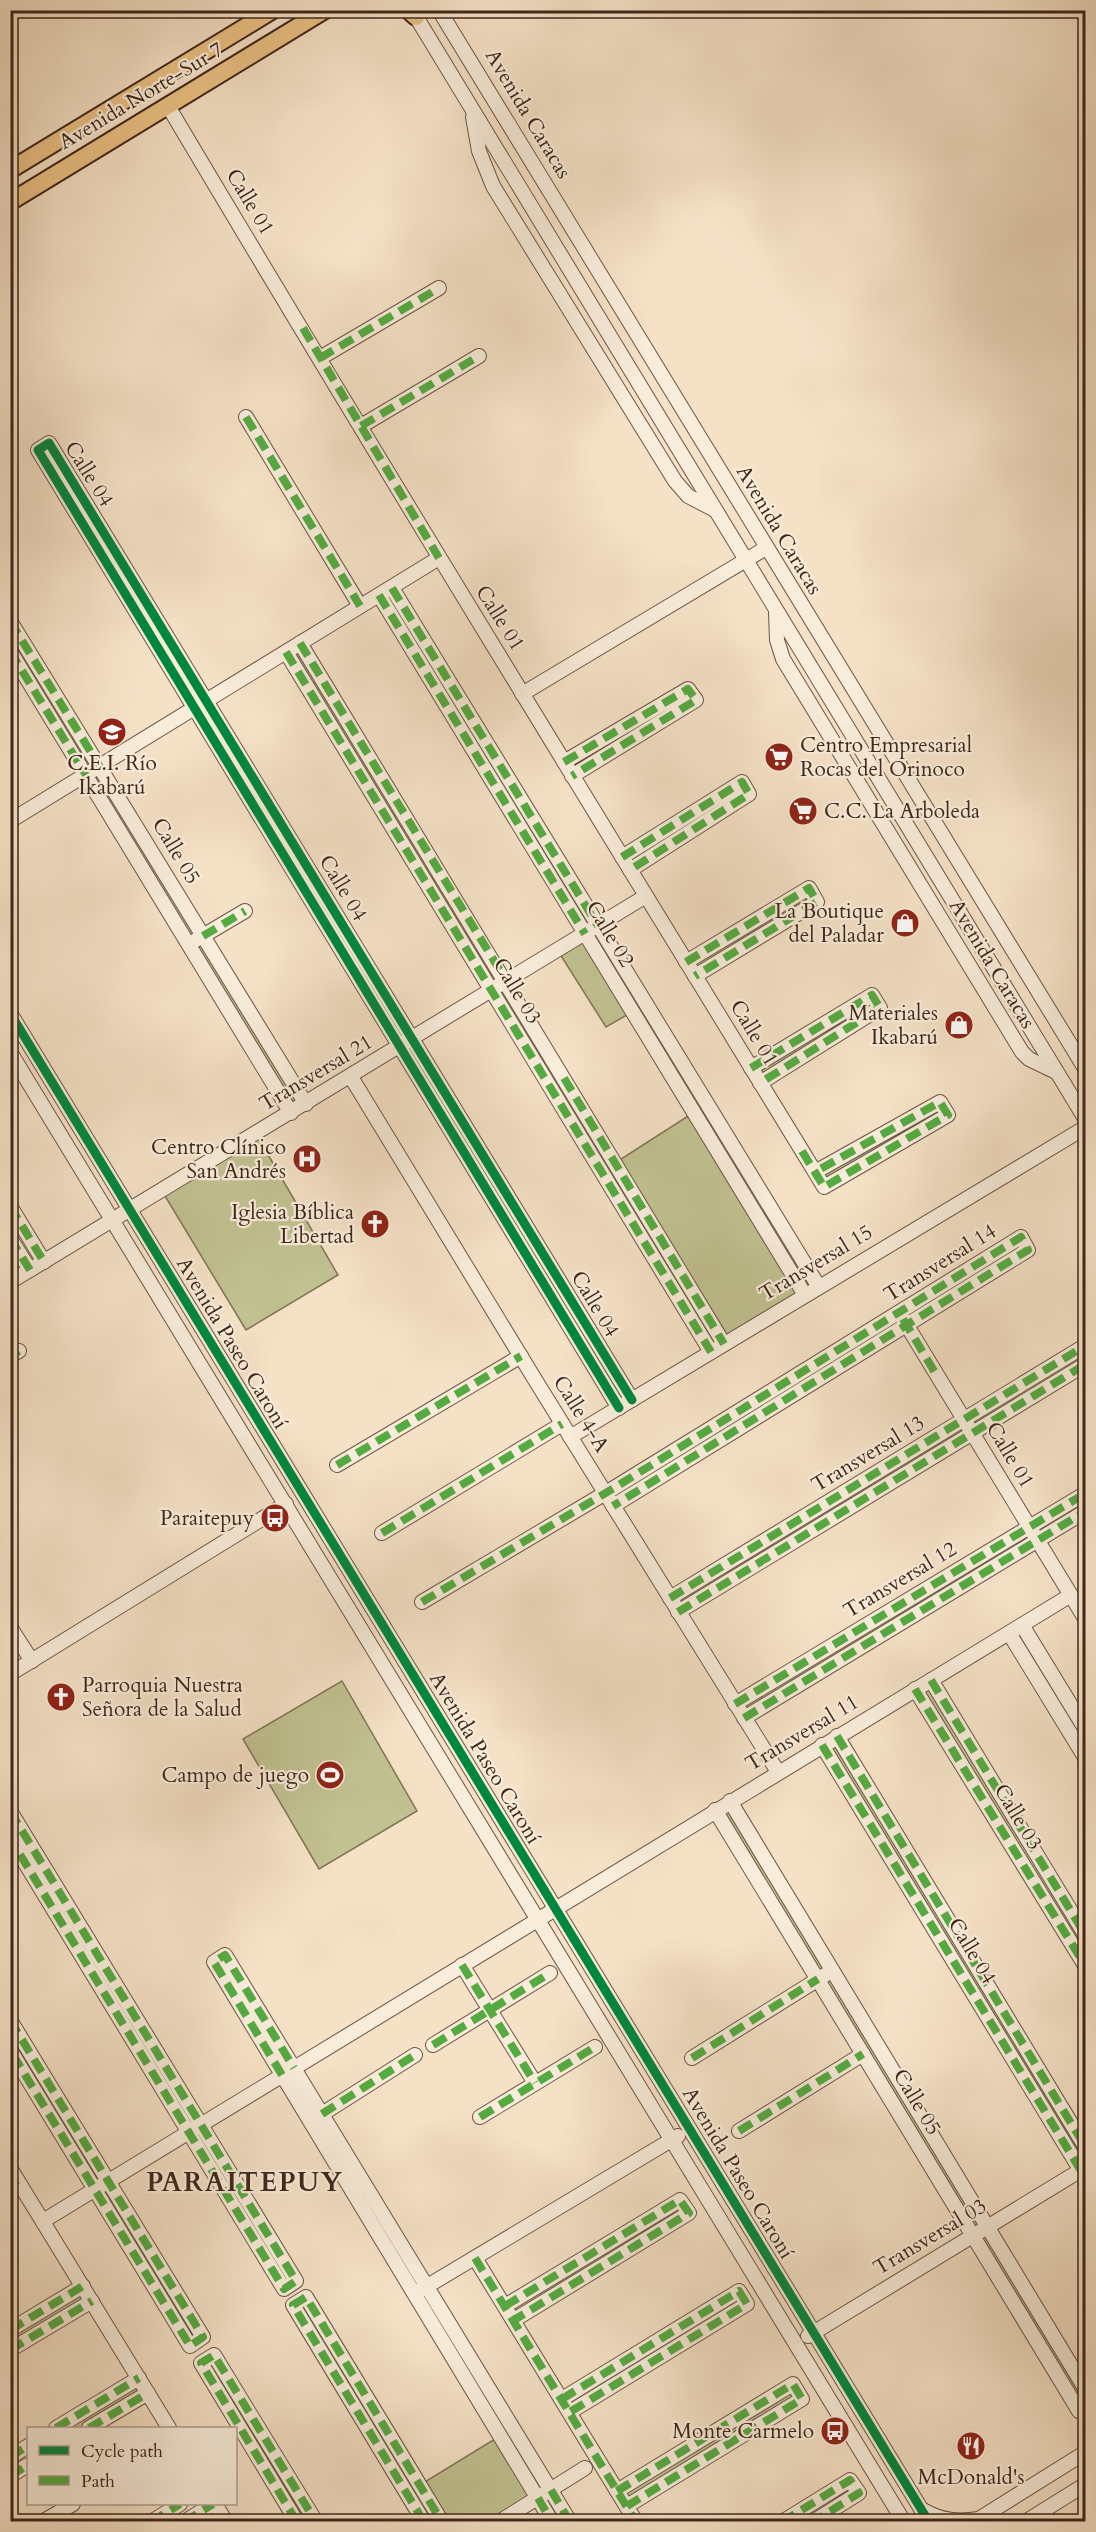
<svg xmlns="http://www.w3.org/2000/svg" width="1096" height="2532" font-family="Cardo,serif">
<rect width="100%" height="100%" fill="#f5e1c6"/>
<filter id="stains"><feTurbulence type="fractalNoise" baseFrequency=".00333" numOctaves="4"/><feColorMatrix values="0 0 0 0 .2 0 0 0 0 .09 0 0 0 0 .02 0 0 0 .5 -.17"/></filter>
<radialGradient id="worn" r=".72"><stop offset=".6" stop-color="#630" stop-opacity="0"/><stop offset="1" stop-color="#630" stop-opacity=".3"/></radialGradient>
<g fill="#c1c191" stroke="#807456" stroke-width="1.5">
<polygon points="391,587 818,1286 711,1352 287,652 300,644 615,1163 693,1113 632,1012 606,1027 558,951 585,934 379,595"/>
<polygon points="10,621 306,1104 291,1113 11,651"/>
<polygon points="809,888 817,902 695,976 687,961"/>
<polygon points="872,995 880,1008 760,1082 751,1068"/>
<polygon points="940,1102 948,1115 824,1187 816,1174"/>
<polygon points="256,1134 338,1275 246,1330 162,1191"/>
<polygon points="1083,1347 1085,1364 686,1607 670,1599"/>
<polygon points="1085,1493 1085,1510 744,1718 735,1704"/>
<polygon points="930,1680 1085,1936 1085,1967 921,1698"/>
<polygon points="342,1681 417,1811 319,1869 243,1739"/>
<polygon points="837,1737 1085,2148 1085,2179 823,1745"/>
<polygon points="730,1801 1085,2390 1085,2407 1079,2411 715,1810"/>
<polygon points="225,1955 570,2521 552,2521 538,2498 499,2521 424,2521 293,2305 306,2297 420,2485 500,2436 214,1962"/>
<polygon points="680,2200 689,2213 514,2320 505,2306"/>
<polygon points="83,2286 92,2301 11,2350 11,2330"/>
<polygon points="139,2378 148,2393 89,2428 56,2428"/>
<polygon points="793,2384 802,2399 627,2506 617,2491"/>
</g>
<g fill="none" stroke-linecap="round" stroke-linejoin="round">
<g stroke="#6c5545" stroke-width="16">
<g id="minor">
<polyline points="412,10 1086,1120"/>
<polyline points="439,10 1086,1070"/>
<path d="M168,106C380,463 598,817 815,1172L824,1187L948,1115L940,1102L815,1172"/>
<polyline points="473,117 479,151 493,186 675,481 688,496 715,510"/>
<polyline points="320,358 439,288"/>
<polyline points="246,417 360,606"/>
<polyline points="361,426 479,356"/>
<polyline points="392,588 819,1287"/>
<polyline points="379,595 805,1295"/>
<polyline points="776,613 777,640 783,659 1022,1052 1029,1059 1056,1072"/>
<polyline points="10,621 306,1104"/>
<polyline points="300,643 724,1344"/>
<polyline points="10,651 291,1113"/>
<polyline points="286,652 711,1352"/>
<polyline points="522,694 766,548"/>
<polyline points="564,762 688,689 696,700 572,776"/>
<polyline points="10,821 439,558"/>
<polyline points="622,857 742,782 749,794 630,870"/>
<polyline points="196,940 245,911"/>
<polyline points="686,962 809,888 817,902 695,976"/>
<polyline points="10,1013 929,2522"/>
<polyline points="10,1052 904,2522"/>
<polyline points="751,1068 872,995 880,1008 760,1083"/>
<polyline points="351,1077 534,1378 778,1772"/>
<polyline points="10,1206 44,1262"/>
<polyline points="10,1238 30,1270"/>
<polyline points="10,1282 646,896"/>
<polyline points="903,1319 1086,1620"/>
<polyline points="10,1356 19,1351"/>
<polyline points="619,1408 38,450 49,443 632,1400"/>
<polyline points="570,1437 1086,1127"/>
<polyline points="337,1465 521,1356"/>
<polyline points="382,1533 562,1424"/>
<polyline points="670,1598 1083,1347 1086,1352"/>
<polyline points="422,1602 614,1488 1021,1237 1028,1250 613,1506"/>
<polyline points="678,1612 1086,1364"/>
<polyline points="1022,1625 1086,1730"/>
<polyline points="10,1627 32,1661"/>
<polyline points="1009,1633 1086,1759"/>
<polyline points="10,1674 286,1504"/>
<polyline points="931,1680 1086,1936"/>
<polyline points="915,1689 1086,1967"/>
<polyline points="735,1704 1086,1493"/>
<polyline points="744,1718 1086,1511"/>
<polyline points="837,1736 1086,2148"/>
<polyline points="822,1745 1086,2179"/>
<polyline points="730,1801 1086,2390"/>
<polyline points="715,1810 1079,2411 1086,2407"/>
<polyline points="10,1811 296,2281 284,2289 10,1838"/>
<polyline points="462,1965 535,2083"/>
<polyline points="10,2020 203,2337 190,2346 10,2050"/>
<polyline points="433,2045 550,1973"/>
<polyline points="692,2058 825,1975"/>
<polyline points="322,2114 415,2055"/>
<polyline points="480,2117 595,2047"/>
<polyline points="739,2131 863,2054"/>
<polyline points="10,2168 169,2428"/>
<polyline points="43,2221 1071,1595"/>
<polyline points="475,2258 636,2522"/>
<polyline points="419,2291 678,2136"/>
<polyline points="505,2306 680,2200 689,2213 514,2320"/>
<polyline points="10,2330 83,2286"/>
<polyline points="808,2336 1086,2167"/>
<polyline points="10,2350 92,2301"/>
<polyline points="562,2399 739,2291 747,2304 570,2412"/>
<polyline points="56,2428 139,2378"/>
<polyline points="89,2428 148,2393"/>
<polyline points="10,2457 28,2446"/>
<polyline points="10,2476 28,2465"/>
<polyline points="617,2491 793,2384 802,2399 627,2506"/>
<polyline points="215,2504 226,2522"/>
<path d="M923,2510C942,2521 958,2522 979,2519"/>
<polyline points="42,2522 73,2504"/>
<polyline points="151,2522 180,2504"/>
<polyline points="184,2522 213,2504"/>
<polyline points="297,2522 201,2363 214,2355 316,2522"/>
<polyline points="424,2522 293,2305 306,2297 442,2522"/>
<polyline points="499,2522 585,2468"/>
<polyline points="552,2522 214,1962 225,1955 570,2522"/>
<polyline points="782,2522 850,2480 859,2493 813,2522"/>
<polyline points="974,2522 1086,2452"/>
<polyline points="1025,2522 1086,2484"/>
</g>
</g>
<g stroke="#3e261a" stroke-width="20">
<g id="major">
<polyline points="408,10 416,17"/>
<polyline points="10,170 273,10"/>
<polyline points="10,202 325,10"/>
</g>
</g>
<use href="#minor" stroke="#f8ecda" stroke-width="14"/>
<use href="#major" stroke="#eac083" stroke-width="16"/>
<g stroke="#55aa42" stroke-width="8" stroke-dasharray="15 8" stroke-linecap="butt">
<polyline points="303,328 439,558"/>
<polyline points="320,358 439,288"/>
<polyline points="246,417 360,606"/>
<polyline points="361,426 479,356"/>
<polyline points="392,588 598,926"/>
<polyline points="379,595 585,934"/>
<polyline points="10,621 100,767"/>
<polyline points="300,643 507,982"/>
<polyline points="10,651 86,775"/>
<polyline points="286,652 711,1352"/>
<polyline points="564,762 688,689 696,700 572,776"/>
<polyline points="622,857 742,782 749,794 630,870"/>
<polyline points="203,936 245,911"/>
<polyline points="686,962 809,888 817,902 695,976"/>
<polyline points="751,1068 872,995 880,1008 760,1083"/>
<polyline points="564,1078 724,1344"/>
<polyline points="802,1151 824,1187 948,1115 940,1102 815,1172"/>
<polyline points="10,1206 44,1262"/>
<polyline points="10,1238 30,1270"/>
<polyline points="903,1319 937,1376"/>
<polyline points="10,1356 19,1351"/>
<polyline points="337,1465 521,1356"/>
<polyline points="382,1533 562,1424"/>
<polyline points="670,1598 1083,1347 1086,1352"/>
<polyline points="422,1602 614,1488 1021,1237 1028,1250 613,1506"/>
<polyline points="678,1612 1086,1364"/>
<polyline points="931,1680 1086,1936"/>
<polyline points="915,1689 1086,1967"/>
<polyline points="735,1704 1086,1493"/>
<polyline points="744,1718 1086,1511"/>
<polyline points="837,1736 1086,2148"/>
<polyline points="822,1745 1086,2179"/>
<polyline points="10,1811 296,2281 284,2289 10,1838"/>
<polyline points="462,1965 535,2083"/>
<polyline points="10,2020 203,2337 190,2346 10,2050"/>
<polyline points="433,2045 550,1973"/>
<polyline points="692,2058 818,1979"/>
<polyline points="282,2075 214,1962 225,1955 294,2068"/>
<polyline points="322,2114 415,2055"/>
<polyline points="480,2117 595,2047"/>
<polyline points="739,2131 863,2054"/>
<polyline points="10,2184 18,2180"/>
<polyline points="475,2258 636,2522"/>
<polyline points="505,2306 680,2200 689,2213 514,2320"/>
<polyline points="10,2330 83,2286"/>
<polyline points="10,2350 92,2301"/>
<polyline points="562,2399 739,2291 747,2304 570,2412"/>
<polyline points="56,2428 139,2378"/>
<polyline points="89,2428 148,2393"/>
<polyline points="10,2457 28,2446"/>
<polyline points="10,2476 28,2465"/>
<polyline points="551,2490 570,2522"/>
<polyline points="617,2491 793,2384 802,2399 627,2506"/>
<polyline points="538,2498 552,2522"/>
<polyline points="151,2522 180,2504"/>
<polyline points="184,2522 213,2504"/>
<polyline points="297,2522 201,2363 214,2355 316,2522"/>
<polyline points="424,2522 293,2305 306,2297 442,2522"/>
<polyline points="782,2522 850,2480 859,2493 813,2522"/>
</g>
<g stroke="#f8ecda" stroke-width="13">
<g id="cycleway">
<polyline points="10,1013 929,2522"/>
<polyline points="619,1408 38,450 49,443 632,1400"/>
</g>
</g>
<use href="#cycleway" stroke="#00873e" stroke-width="9"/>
</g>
<defs>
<g id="school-disc" transform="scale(1.5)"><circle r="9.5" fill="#8f2418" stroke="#f8ecda"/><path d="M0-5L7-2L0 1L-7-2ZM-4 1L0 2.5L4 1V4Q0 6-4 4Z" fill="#fff"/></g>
<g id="supermarket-disc" transform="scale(1.5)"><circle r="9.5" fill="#8f2418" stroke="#f8ecda"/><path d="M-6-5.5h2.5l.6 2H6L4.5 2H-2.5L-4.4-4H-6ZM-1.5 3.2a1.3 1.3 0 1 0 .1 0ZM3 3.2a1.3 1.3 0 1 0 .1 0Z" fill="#fff"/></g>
<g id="shop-disc" transform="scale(1.5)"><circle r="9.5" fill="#8f2418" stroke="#f8ecda"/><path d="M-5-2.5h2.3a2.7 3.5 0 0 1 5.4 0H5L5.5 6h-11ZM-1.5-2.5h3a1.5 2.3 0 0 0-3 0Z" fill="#fff"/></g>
<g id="hospital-disc" transform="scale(1.5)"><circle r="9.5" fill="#8f2418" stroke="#f8ecda"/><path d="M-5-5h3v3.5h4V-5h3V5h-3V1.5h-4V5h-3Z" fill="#fff"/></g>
<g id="church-disc" transform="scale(1.5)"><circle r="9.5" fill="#8f2418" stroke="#f8ecda"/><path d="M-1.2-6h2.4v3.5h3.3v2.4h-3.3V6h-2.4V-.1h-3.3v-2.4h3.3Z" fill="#fff"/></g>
<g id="bus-disc" transform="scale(1.5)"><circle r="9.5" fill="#8f2418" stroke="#f8ecda"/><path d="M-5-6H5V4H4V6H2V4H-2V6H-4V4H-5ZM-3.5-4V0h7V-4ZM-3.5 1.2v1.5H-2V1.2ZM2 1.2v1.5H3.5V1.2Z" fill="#fff"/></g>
<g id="stadium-disc" transform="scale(1.5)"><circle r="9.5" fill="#8f2418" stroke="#f8ecda"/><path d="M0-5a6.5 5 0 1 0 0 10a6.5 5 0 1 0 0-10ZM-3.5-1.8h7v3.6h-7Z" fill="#fff"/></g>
<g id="restaurant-disc" transform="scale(1.5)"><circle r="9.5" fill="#8f2418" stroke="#f8ecda"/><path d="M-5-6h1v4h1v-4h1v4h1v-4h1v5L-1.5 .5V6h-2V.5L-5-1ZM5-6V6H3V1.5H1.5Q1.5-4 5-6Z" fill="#fff"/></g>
</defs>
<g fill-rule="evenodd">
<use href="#school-disc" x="112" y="732"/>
<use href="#supermarket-disc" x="779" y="757"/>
<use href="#supermarket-disc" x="803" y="811"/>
<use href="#shop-disc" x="905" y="923"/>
<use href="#shop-disc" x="959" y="1025"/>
<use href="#hospital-disc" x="307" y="1159"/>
<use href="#church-disc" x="375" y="1224"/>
<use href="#bus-disc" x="275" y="1518"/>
<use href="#church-disc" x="61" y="1697"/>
<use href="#stadium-disc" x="330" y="1775"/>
<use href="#bus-disc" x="835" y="2431"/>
<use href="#restaurant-disc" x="971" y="2446"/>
</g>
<g text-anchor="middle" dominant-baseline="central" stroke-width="4.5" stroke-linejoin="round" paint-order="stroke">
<g font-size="21" fill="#3e261a" stroke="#f8ecda">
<text transform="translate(141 96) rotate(-31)">Avenida Norte-Sur 7</text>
<text transform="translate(528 114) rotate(59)">Avenida Caracas</text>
<text transform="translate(250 202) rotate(59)">Calle 01</text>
<text transform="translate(89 474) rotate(58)">Calle 04</text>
<text transform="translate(779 530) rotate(59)">Avenida Caracas</text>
<text transform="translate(500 618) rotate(58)">Calle 01</text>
<text transform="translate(176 851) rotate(59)">Calle 05</text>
<text transform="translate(343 888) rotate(59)">Calle 04</text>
<text transform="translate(610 934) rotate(59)">Calle 02</text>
<text transform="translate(992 964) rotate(59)">Avenida Caracas</text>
<text transform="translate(517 991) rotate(59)">Calle 03</text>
<text transform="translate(754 1033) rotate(59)">Calle 01</text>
<text transform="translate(316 1073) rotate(-31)">Transversal 21</text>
<text transform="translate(816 1263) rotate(-31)">Transversal 15</text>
<text transform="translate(940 1263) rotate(-32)">Transversal 14</text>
<text transform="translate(595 1304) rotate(59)">Calle 04</text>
<text transform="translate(232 1343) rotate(59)">Avenida Paseo Caroní</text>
<text transform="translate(581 1414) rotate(58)">Calle 4-A</text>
<text transform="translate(868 1454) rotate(-31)">Transversal 13</text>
<text transform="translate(1010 1455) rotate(59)">Calle 01</text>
<text transform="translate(900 1580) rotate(-31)">Transversal 12</text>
<text transform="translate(802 1733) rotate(-31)">Transversal 11</text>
<text transform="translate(485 1758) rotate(59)">Avenida Paseo Caroní</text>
<text transform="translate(1018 1817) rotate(59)">Calle 03</text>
<text transform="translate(972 1951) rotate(59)">Calle 04</text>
<text transform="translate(917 2102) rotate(59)">Calle 05</text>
<text transform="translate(738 2173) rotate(59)">Avenida Paseo Caroní</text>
<text transform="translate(930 2237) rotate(-31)">Transversal 03</text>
</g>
<g font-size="21" fill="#3e261a" stroke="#f8ecda" text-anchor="end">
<text x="800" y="745" text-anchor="start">Centro Empresarial<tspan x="800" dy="24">Rocas del Orinoco</tspan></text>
<text x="112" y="763" text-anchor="middle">C.E.I. Río<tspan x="112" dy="24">Ikabarú</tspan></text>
<text x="824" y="811" text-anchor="start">C.C. La Arboleda</text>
<text x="884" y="911">La Boutique<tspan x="884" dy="24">del Paladar</tspan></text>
<text x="938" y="1013">Materiales<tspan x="938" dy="24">Ikabarú</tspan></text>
<text x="286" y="1147">Centro Clínico<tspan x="286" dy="24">San Andrés</tspan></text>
<text x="354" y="1212">Iglesia Bíblica<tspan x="354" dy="24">Libertad</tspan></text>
<text x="254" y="1518">Paraitepuy</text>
<text x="82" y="1685" text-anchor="start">Parroquia Nuestra<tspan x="82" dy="24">Señora de la Salud</tspan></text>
<text x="309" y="1775">Campo de juego</text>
<text x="814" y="2431">Monte Carmelo</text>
<text x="971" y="2477" text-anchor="middle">McDonald's</text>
</g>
<g font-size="27" font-weight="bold" letter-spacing="1.5" fill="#3e261a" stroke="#f8ecda">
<text x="245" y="2182">PARAITEPUY</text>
</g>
</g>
<rect width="1096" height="2532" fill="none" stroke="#f5e1c6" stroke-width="36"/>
<rect x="12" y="12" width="1072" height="2508" fill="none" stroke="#3e261a" stroke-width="3"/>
<rect x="18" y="18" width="1060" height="2496" fill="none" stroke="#3e261a" stroke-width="1.5"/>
<rect x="27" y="2427" width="210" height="78" fill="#f8ecda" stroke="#ae9d8d" stroke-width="1.5"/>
<rect x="39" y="2446" width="30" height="9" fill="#00873e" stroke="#ae9d8d" stroke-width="1.5"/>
<text x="81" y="2457" font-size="18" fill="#3e261a">Cycle path</text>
<rect x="39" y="2476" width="30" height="9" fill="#55aa42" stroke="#ae9d8d" stroke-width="1.5"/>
<text x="81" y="2487" font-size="18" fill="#3e261a">Path</text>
<rect width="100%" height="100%" filter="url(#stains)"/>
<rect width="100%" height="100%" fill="url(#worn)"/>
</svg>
